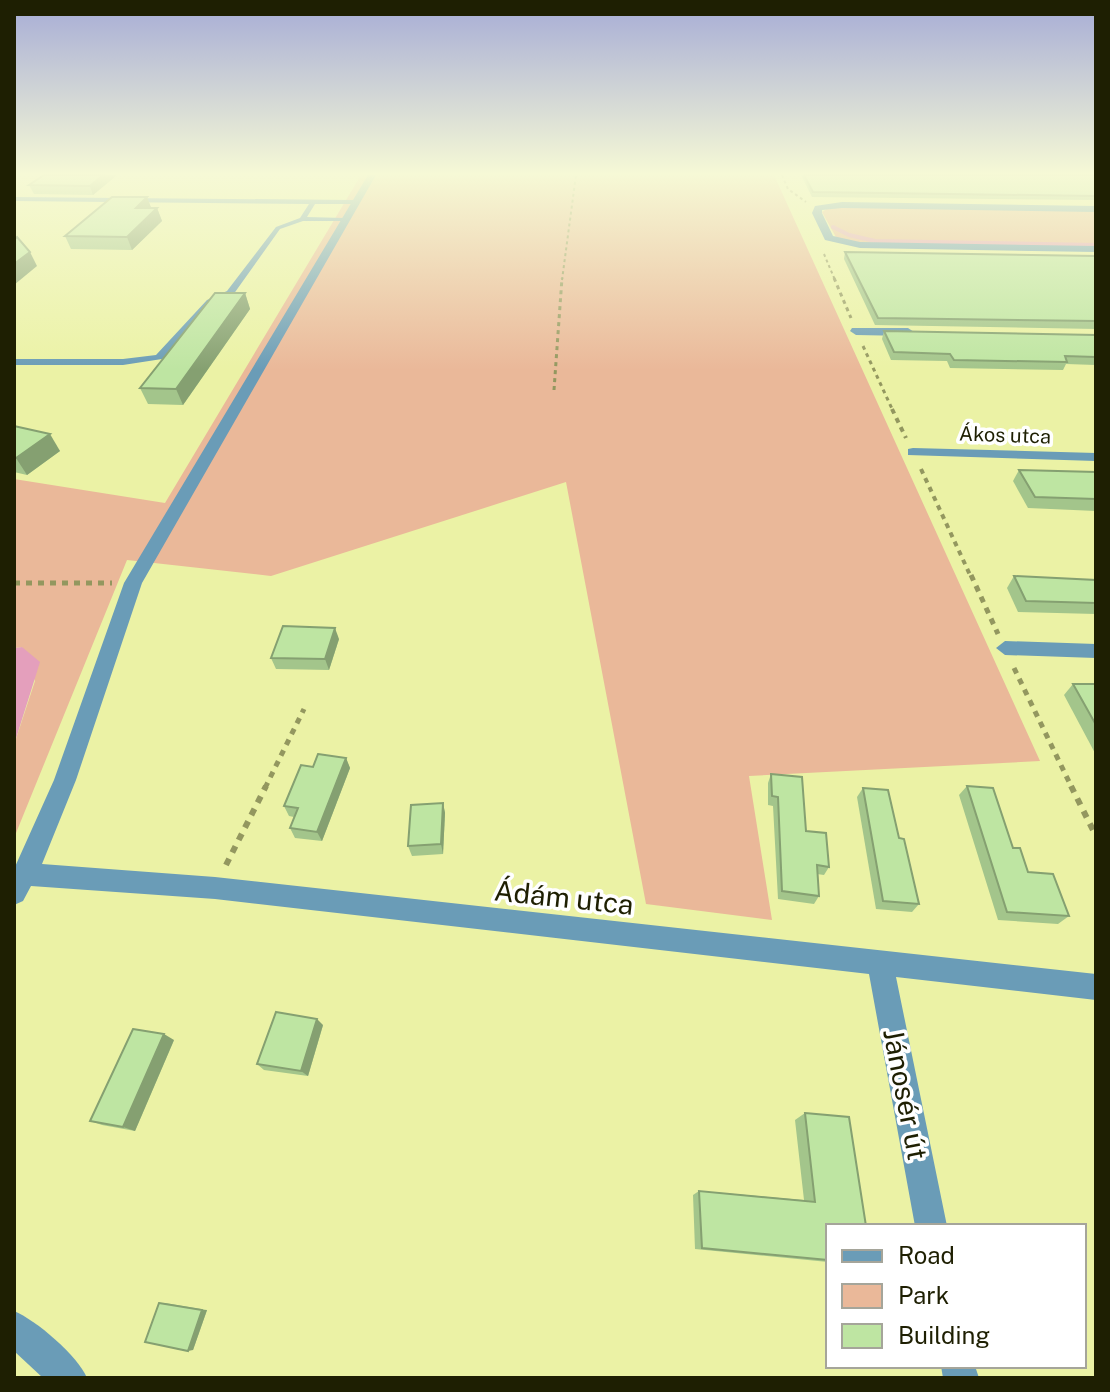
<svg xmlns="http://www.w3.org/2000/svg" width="1110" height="1392" font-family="'Public Sans',sans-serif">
<rect width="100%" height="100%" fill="#ebf2a5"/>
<g fill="#eab899">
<polygon points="361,175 774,175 1040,761 749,776 772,920 646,904 566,482 271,576 127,560 14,838 14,745 35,681 22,647 14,648 14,479 165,503"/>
<polygon points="830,207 1096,211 1096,249 877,246 837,239 822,212"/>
</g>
<polygon fill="#e49fbc" points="22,647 40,662 14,745 14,648"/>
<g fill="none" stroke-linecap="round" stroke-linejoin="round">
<polyline stroke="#e49fbc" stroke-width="4" points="833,227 849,235 875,241 1096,245"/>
<g stroke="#93975f" stroke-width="2" stroke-dasharray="3 3" stroke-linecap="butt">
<polyline points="782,175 788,189 806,202"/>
<polyline points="824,254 835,280"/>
<polyline points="562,280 576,175"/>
</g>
<g stroke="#93975f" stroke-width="3" stroke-dasharray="4 4" stroke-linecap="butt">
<polyline points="834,278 851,318"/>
<polyline points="863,346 893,411"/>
<polyline points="554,390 562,278"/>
</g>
<g stroke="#93975f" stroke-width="4" stroke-dasharray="5 5" stroke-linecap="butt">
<polyline points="892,409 906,438"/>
<polyline points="921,469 971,577"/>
</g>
<g stroke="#93975f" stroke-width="5" stroke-dasharray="6 6" stroke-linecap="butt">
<polyline points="971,575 998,634"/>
<polyline points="14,583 112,583"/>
<polyline points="1014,668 1072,788"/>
<polyline points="265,788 304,709"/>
</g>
<g stroke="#93975f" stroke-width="6" stroke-dasharray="7 7" stroke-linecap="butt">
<polyline points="1071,786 1096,836"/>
<polyline points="226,865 266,786"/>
</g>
<polygon fill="#6a9cb7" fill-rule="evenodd" points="14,197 354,200 357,202 354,204 315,204 307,217 344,218 346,221 303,221 280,229 233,295 213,304 162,359 123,365 14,365 14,359 123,359 156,355 207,300 227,291 276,227 300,218 309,204 14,201"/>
<g fill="#6a9cb7" fill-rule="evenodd">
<polygon points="368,175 376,175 142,583 76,780 42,864 215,877 1096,974 1096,1000 896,977 947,1226 915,1226 869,974 215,899 31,886 23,901 14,905 14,869 54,780 124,583"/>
<polygon points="842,202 1096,206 1096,212 842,208 822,210 822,213 833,236 860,242 1096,246 1096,252 860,248 825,240 812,213 815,206"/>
<polygon points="852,328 908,328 914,332 908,336 856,335 850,331"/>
<polygon points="913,448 1096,453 1096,461 908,455 908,449"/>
<polygon points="1005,641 1096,644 1096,658 1005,655 996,648"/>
<path d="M14,1311C36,1320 78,1356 87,1378H43L14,1351Z"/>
<polygon points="941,1366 975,1366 979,1378 943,1378"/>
</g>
</g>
<g fill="#a3c58b">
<polygon points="44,175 117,175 93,195 34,194 29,185"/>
<polygon points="801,175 1096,175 1096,200 812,197"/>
<polygon points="147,197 151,208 157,208 162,221 132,250 71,249 65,236"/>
<polygon points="845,252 1096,256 1096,329 875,325 844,259"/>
<polygon points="245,293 250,309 183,405 148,404 140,388"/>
<polygon points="884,331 1096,335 1096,365 1066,364 1063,370 950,368 947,361 891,360 882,339"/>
<polygon points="14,426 60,451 27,475 14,472"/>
<polygon points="1019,470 1096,472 1096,511 1028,508 1013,481"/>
<polygon points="1014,576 1096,580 1096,614 1018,612 1007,588"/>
<polygon points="339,639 329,670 276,669 271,658"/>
<polygon points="1073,684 1096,684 1096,755 1064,695"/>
<polygon points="346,758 350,768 322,841 295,838 290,828 294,817 289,816 284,806 313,767"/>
<polygon points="771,774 829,867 824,875 817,874 819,896 814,904 778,899 773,806 768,805 768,783"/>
<polygon points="967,786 1013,848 1028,872 1069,916 1058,924 998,920 959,795"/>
<polygon points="863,788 899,838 919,904 912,912 876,909 857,797"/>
<polygon points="443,803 445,813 443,854 412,856 408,846"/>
<polygon points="323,1025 308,1076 264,1070 257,1064"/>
<polygon points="174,1040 135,1131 102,1125 90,1121"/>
<polygon points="805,1113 828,1226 828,1262 695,1249 693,1195 699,1191 804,1200 795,1120"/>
<polygon points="159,1303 165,1303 207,1310 193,1350"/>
</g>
<g fill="#85a071">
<polygon points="103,175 117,175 93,195 90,186"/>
<polygon points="147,197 152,210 136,208"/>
<polygon points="157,208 162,221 132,250 127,237"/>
<polygon points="30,252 37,266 14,285 14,264"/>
<polygon points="245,293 250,309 183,405 176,389"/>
<polygon points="50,434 60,451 27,475 16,458"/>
<polygon points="335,628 339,639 329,670 325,659"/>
<polygon points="346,758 350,768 322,841 317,832"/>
<polygon points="443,803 445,813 443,854 441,844"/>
<polygon points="317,1019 323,1025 308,1076 301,1071"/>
<polygon points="164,1034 174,1040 135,1131 123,1127"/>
<polygon points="202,1310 207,1310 193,1350 188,1351"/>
</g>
<g fill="#bee5a2" stroke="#85a071" stroke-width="2">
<polygon points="44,175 103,175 90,186 29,185"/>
<polygon points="804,175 1096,175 1096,196 813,192"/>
<polygon points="112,197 147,197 136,208 157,208 127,237 65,236"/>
<polygon points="17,237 30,252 14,264 14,240"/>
<polygon points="845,252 1096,256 1096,321 878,318"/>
<polygon points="215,293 245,293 176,389 140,388"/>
<polygon points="884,331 1096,335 1096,357 1065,356 1067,362 954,360 950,354 894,352"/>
<polygon points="14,426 50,434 16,458 14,458"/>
<polygon points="1019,470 1096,472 1096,499 1035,497"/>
<polygon points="1014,576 1096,580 1096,603 1026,601"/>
<polygon points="283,626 335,628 325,659 271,658"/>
<polygon points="1073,684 1096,684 1096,725"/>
<polygon points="318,754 346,758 317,832 290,828 298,808 284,806 301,765 313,767"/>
<polygon points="771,774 802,777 806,831 826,833 829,867 817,865 819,896 782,891 778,797 772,796"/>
<polygon points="967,786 993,788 1013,848 1020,848 1028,872 1053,874 1069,916 1007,912"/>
<polygon points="863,788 888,790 899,838 904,839 919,904 883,901"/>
<polygon points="443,803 441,844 408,846 411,805"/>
<polygon points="276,1012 317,1019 301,1071 257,1064"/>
<polygon points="133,1029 164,1034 123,1127 90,1121"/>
<polygon points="805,1113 849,1117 866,1226 828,1226 828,1260 702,1248 699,1191 815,1202"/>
<polygon points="159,1303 202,1310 188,1351 145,1342"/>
</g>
<linearGradient id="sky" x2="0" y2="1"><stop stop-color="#a6acd6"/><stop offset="0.47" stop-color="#f6f9d6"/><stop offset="1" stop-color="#f6f9d6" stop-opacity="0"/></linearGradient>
<rect width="1110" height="370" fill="url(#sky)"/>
<g text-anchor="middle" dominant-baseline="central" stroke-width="7" stroke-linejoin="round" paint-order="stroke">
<g font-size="20" fill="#1e1f02" stroke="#fff">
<text transform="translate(1005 435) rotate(2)">Ákos utca</text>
</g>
<g font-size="28" fill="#1e1f02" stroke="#fff">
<text transform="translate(564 897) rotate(6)">Ádám utca</text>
<text transform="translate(906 1094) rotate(79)">Jánosér út</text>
</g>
</g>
<rect width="1110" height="1392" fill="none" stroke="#1e1f02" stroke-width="32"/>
<rect x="826" y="1224" width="260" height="144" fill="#ffffff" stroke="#a5a59a" stroke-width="2"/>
<rect x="842" y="1250" width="40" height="12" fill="#6a9cb7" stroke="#a5a59a" stroke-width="2"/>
<text x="898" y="1264" font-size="24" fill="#1e1f02">Road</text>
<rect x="842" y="1284" width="40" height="24" fill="#eab899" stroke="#a5a59a" stroke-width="2"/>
<text x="898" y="1304" font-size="24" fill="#1e1f02">Park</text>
<rect x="842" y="1324" width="40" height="24" fill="#bee5a2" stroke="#a5a59a" stroke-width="2"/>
<text x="898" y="1344" font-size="24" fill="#1e1f02">Building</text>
</svg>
